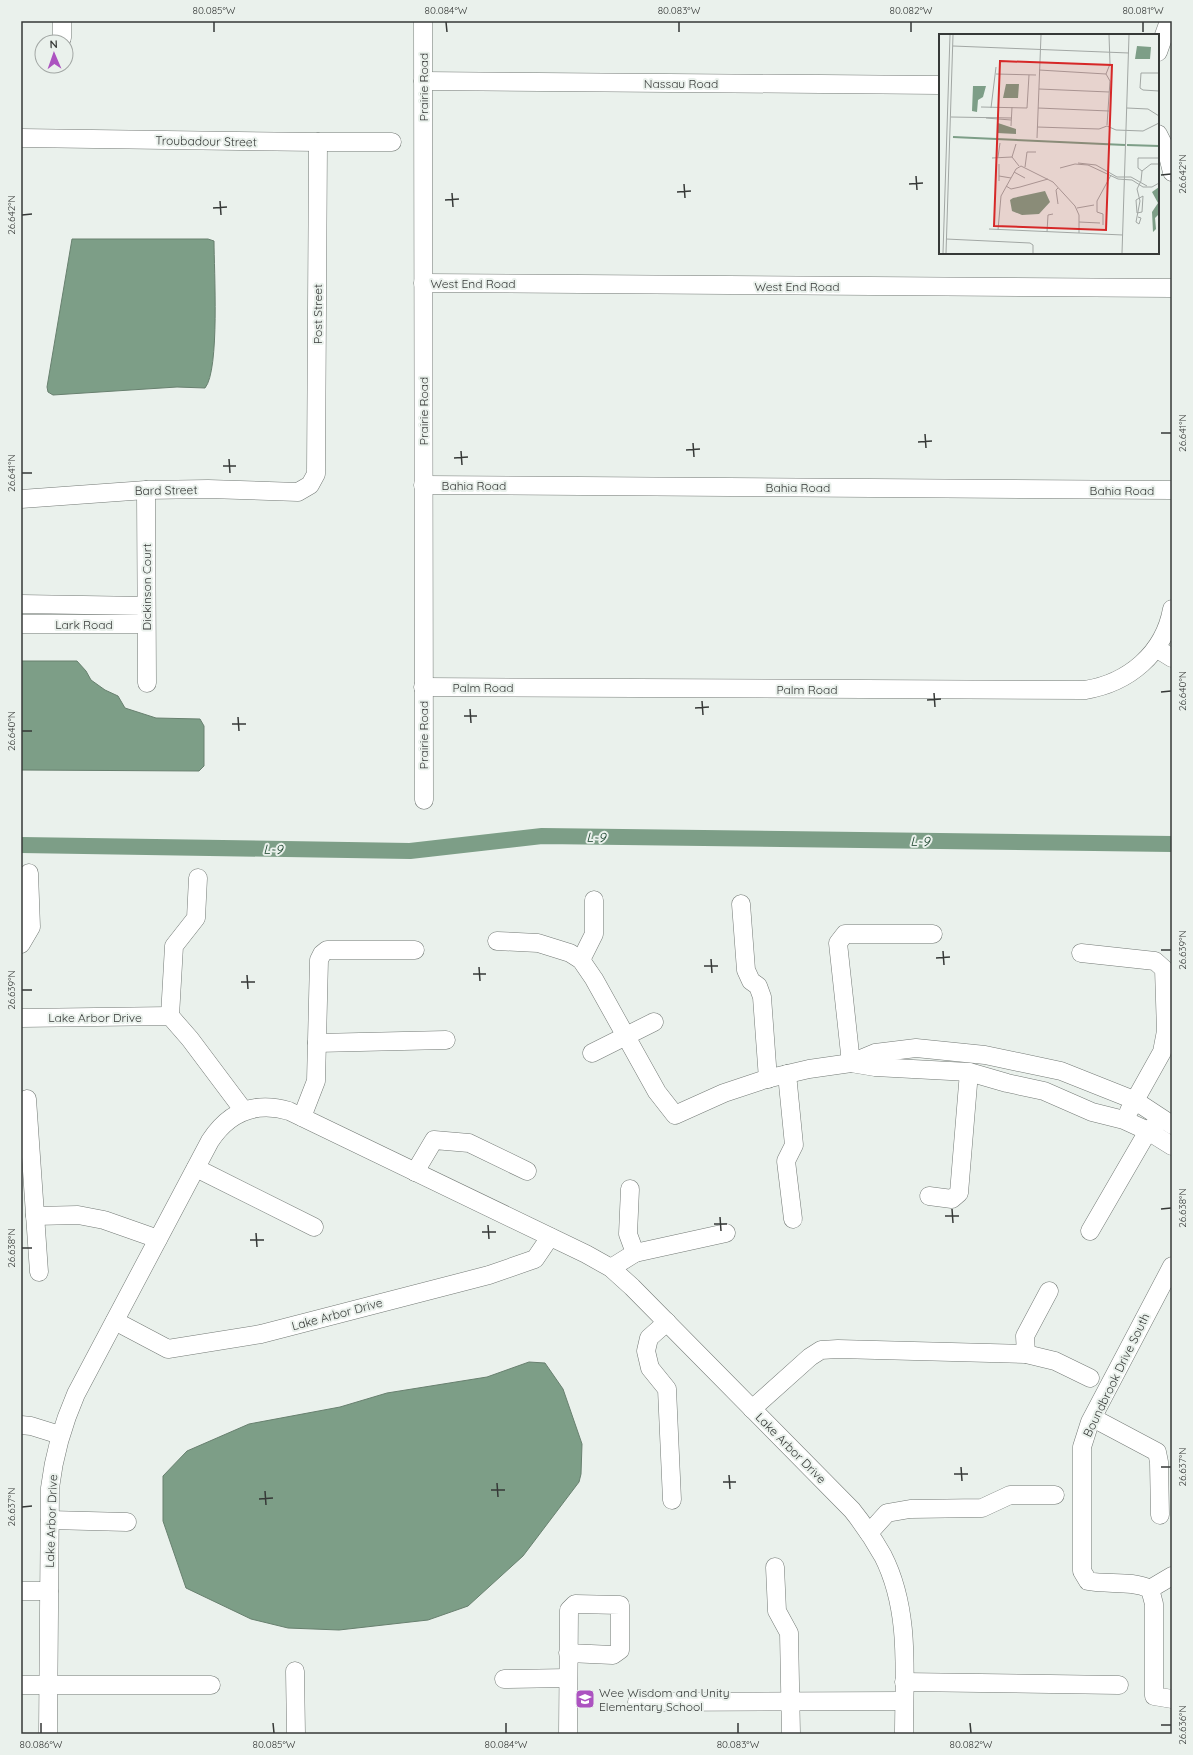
<svg xmlns="http://www.w3.org/2000/svg" width="1193" height="1755" font-family="Quicksand,sans-serif">
<rect width="100%" height="100%" fill="#eaf1ec"/>
<g fill="#7d9e87" stroke="#68806f">
<path d="M72,239H208L214,241C214,269 220,370 205,388L177,387L53,395L48,392L47,387Z"/>
<polygon points="21,661 77,661 86,671 91,680 105,690 118,696 125,708 156,718 200,719 204,726 204,766 199,771 21,770"/>
<polygon points="529,1362 545,1363 563,1389 582,1444 581,1474 579,1482 523,1556 468,1606 428,1620 339,1630 288,1628 251,1619 186,1588 163,1521 163,1476 187,1451 249,1424 340,1407 387,1393 487,1377"/>
</g>
<g fill="none" stroke-linecap="round" stroke-linejoin="round">
<polyline stroke="#7d9e87" stroke-width="16" points="21,845 410,851 542,836 1172,844"/>
<g stroke="#737975" stroke-width="19">
<g id="minor">
<polyline points="62,21 62,38"/>
<polyline points="423,21 424,800"/>
<polyline points="1158,52 1169,21"/>
<polyline points="423,81 940,85"/>
<polyline points="1158,134 1167,152 1172,172"/>
<polyline points="21,138 318,142 392,142"/>
<polyline points="423,283 1172,288"/>
<polyline points="423,485 1172,490"/>
<polyline points="146,490 147,683"/>
<polyline points="21,499 146,490 208,489 298,492 310,485 316,474 318,142"/>
<polyline points="21,604 146,606"/>
<polyline points="21,624 146,624"/>
<polyline points="1156,648 1172,658"/>
<path d="M423,687L1085,690C1128,683 1164,654 1172,609"/>
<polyline points="741,904 746,970 751,981 758,986 762,997 768,1079"/>
<polyline points="933,934 845,934 838,943 851,1063 875,1053 916,1048 985,1055 1061,1071 1134,1100 1172,1125"/>
<polyline points="497,941 538,943 570,953 581,960 594,979 657,1092 675,1115 724,1093 766,1079 809,1069 851,1063 875,1067 969,1072 1007,1083 1044,1091 1092,1112 1124,1120 1148,1131 1172,1146"/>
<polyline points="21,944 31,927 29,873"/>
<polyline points="1081,953 1155,961 1164,969 1166,1031 1162,1052 1129,1111"/>
<polyline points="581,960 594,934 594,900"/>
<polyline points="170,1016 174,946 196,918 198,878"/>
<polyline points="21,1018 170,1016 190,1039 244,1111"/>
<polyline points="317,1043 446,1040"/>
<polyline points="592,1053 654,1022"/>
<polyline points="787,1074 794,1145 786,1161 793,1219"/>
<polyline points="27,1099 39,1272"/>
<polyline points="302,1117 316,1081 319,960 322,954 327,950 415,950"/>
<polyline points="196,1168 314,1227"/>
<polyline points="415,1172 434,1140 469,1143 527,1171"/>
<polyline points="630,1189 628,1234 635,1253"/>
<polyline points="929,1196 952,1199 959,1193 969,1072"/>
<polyline points="35,1216 78,1215 104,1220 158,1239"/>
<polyline points="1090,1231 1148,1131 1157,1123"/>
<path d="M1172,1266L1090,1422L1082,1447V1571L1088,1581C1109,1585 1131,1580 1150,1589L1154,1604V1696L1172,1699"/>
<polyline points="611,1268 635,1253 726,1233"/>
<polyline points="115,1321 168,1349 261,1334 489,1275 535,1259 550,1237"/>
<polyline points="667,1322 649,1338 646,1351 650,1368 667,1389 672,1500"/>
<polyline points="1026,1354 1025,1336 1049,1291"/>
<polyline points="752,1409 810,1357 821,1350 838,1349 1026,1354 1055,1361 1090,1378"/>
<polyline points="1093,1418 1157,1452 1159,1462 1160,1515"/>
<polyline points="21,1425 31,1426 60,1435"/>
<polyline points="50,1520 127,1522"/>
<polyline points="869,1533 887,1513 910,1509 982,1508 1010,1495 1055,1495"/>
<polyline points="775,1567 777,1611 789,1633 791,1734"/>
<polyline points="1150,1589 1172,1576"/>
<polyline points="21,1591 49,1591"/>
<polyline points="295,1671 296,1734"/>
<polyline points="504,1679 568,1678"/>
<polyline points="904,1682 1119,1685"/>
<polyline points="21,1685 211,1685"/>
<polyline points="637,1702 904,1701"/>
<path d="M48,1734L50,1488C54,1454 62,1426 76,1394L210,1141C229,1112 255,1101 289,1111L586,1254L611,1268L632,1287L852,1510C864,1525 874,1540 883,1556C911,1611 904,1675 904,1734"/>
<polyline points="568,1734 569,1610 575,1604 620,1605 620,1650 613,1655 568,1653"/>
</g>
</g>
<use href="#minor" stroke="#fff" stroke-width="18"/>
</g>
<path fill="none" stroke="#363937" stroke-width="1.5" d="M214,22V32M446,22L447,32M679,22V32M911,22V32M1143,22V32M1161,175L1171,174M916,176L917,190M684,184L685,198M909,184L923,183M677,192L691,191M452,193L453,207M445,200L459,199M220,201L221,215M213,208L227,207M22,215L32,214M1161,433H1171M925,434L926,448M918,442L932,441M693,443L694,457M686,450L700,449M461,451L462,465M454,458L468,457M229,459L230,473M223,466H236M22,473H32M1161,692L1171,691M934,693L935,707M927,700L941,699M702,701L703,715M695,708L709,707M470,709L471,723M464,716H477M238,717L239,731M232,724H246M22,731H32M1161,950H1171M943,951L944,965M936,958L950,957M711,959L712,973M704,966H718M479,967L480,981M473,974H486M247,975L248,989M241,982H255M22,990H32M952,1209L953,1223M1161,1209L1171,1208M945,1216H959M720,1217L721,1231M714,1224H727M488,1225L489,1239M482,1232H496M256,1233L257,1247M250,1240H264M22,1248H32M961,1467L962,1481M1161,1467H1171M954,1474H968M729,1475L730,1489M723,1482H736M497,1483L498,1497M491,1490H505M265,1491L266,1505M259,1499L273,1498M22,1507L32,1506M41,1723V1733M273,1723L274,1733M506,1723V1733M738,1723V1733M970,1723L971,1733M1161,1725H1171"/>
<defs>
<g id="school-square" transform="scale(1)"><rect x="-9" y="-9" width="18" height="18" rx="4" fill="#ac53c0" stroke="#eaf1ec"/><path d="M0-5L7-2L0 1L-7-2ZM-4 1L0 2.5L4 1V4Q0 6-4 4Z" fill="#fff"/></g>
</defs>
<g fill-rule="evenodd">
<use href="#school-square" x="585" y="1699"/>
</g>
<g text-anchor="middle" dominant-baseline="central" stroke-width="4" stroke-linejoin="round" paint-order="stroke">
<g font-size="12" fill="#363937" stroke="#eaf1ec">
<text x="681" y="83">Nassau Road</text>
<text transform="translate(423 87) rotate(-90)">Prairie Road</text>
<text transform="translate(206 141) rotate(1)">Troubadour Street</text>
<text x="473" y="283">West End Road</text>
<text x="797" y="286">West End Road</text>
<text transform="translate(317 314) rotate(-90)">Post Street</text>
<text transform="translate(423 411) rotate(-90)">Prairie Road</text>
<text x="474" y="485">Bahia Road</text>
<text x="798" y="487">Bahia Road</text>
<text transform="translate(166 490) rotate(-1)">Bard Street</text>
<text x="1122" y="490">Bahia Road</text>
<text transform="translate(146 587) rotate(-90)">Dickinson Court</text>
<text x="84" y="624">Lark Road</text>
<text x="483" y="687">Palm Road</text>
<text x="807" y="689">Palm Road</text>
<text transform="translate(423 735) rotate(-90)">Prairie Road</text>
<text x="95" y="1017">Lake Arbor Drive</text>
<text transform="translate(337 1314) rotate(-15)">Lake Arbor Drive</text>
<text transform="translate(1116 1375) rotate(-64)">Boundbrook Drive South</text>
<text transform="translate(791 1448) rotate(45)">Lake Arbor Drive</text>
<text transform="translate(51 1521) rotate(-88)">Lake Arbor Drive</text>
</g>
<g font-size="12" fill="#363937" stroke="#eaf1ec" text-anchor="start">
<text x="599" y="1692">Wee Wisdom and Unity<tspan x="599" dy="14">Elementary School</tspan></text>
</g>
<g font-size="13" font-style="italic" fill="#0c371f" stroke="#eaf1ec">
<text transform="translate(596 837) rotate(1)">L-9</text>
<text transform="translate(920 841) rotate(1)">L-9</text>
<text transform="translate(273 849) rotate(1)">L-9</text>
</g>
</g>
<g transform="translate(939 34)">
<rect width="220" height="220" fill="#eaf1ec"/>
<path d="M198,12L212,13L211,25H196ZM67,50H80L79,64H64ZM34,52H47L44,63L39,66L38,78L33,77ZM59,89L77,95V100L58,99ZM220,153V180L216,184L217,195L214,198L213,178L219,169L213,158ZM106,157L111,168L100,180L83,181L73,177L71,166L74,164Z" fill="#7d9e87"/>
<path fill="none" stroke="#7d9e87" stroke-width="2" d="M14,103L186,111M188,111L220,112"/>
<path fill="none" stroke="#a2a7a4" stroke-width="1" d="M14,12L190,19M100,36L167,40M220,39H202L201,54L204,56L220,57M57,40L97,41M167,40L171,47L168,91M167,40L171,30L170,1M100,55L170,58M42,73L88,74L90,41M52,74L57,33M99,74L170,77M188,74L209,75L220,82M12,83L73,84M47,84L72,86M72,92L73,73M168,92L177,96L204,97L220,89M98,93L160,95L168,92M98,104L102,1M77,110L73,123L80,132M59,123L61,109M53,124L73,123M139,129L157,131L178,143H192L208,152M60,130V147M86,133L88,118H97M121,134L136,130L149,131L179,145L193,146L204,153H213L220,149M203,137L199,134V124H220M75,138L86,144M60,142L72,144M67,152L72,155L81,153L109,145M204,162L203,178L198,179L197,166ZM119,170L117,156L119,154M138,174L155,171M199,183L202,184L200,190L197,188L201,167L198,155L202,147L203,137L212,130H220M140,188L161,189M164,191V180L158,178V167L172,141M50,195L184,201M59,196L62,162L77,135L82,132L114,148L136,172L140,181V199M108,198L109,181L114,180M7,205L91,209L94,211V219M4,219L11,1M7,219L14,1M183,219L190,1"/>
<path fill="#d62828" fill-opacity="0.15" stroke="#d62828" stroke-width="2" d="M61,27L173,31L167,196L55,192Z"/>
<rect width="220" height="220" fill="none" stroke="#363937" stroke-width="2"/>
</g>
<rect width="1193" height="1755" fill="none" stroke="#eaf1ec" stroke-width="44"/>
<g transform="translate(54 54) rotate(358)"><circle r="19" fill="#eaf1ec" stroke="#a2a7a4"/>
<path d="M0-3L7 15L0 10L-7 15Z" fill="#ac53c0"/>
<text y="-6" font-size="11" font-weight="bold" text-anchor="middle" fill="#363937">N</text>
</g>
<rect x="22" y="22" width="1149" height="1711" fill="none" stroke="#363937" stroke-width="1.5"/>
<g font-size="10" text-anchor="middle" fill="#363937">
<text x="214" y="14">80.085°W</text>
<text x="446" y="14">80.084°W</text>
<text x="679" y="14">80.083°W</text>
<text x="911" y="14">80.082°W</text>
<text x="1143" y="14">80.081°W</text>
<text transform="translate(1182 174) rotate(-90)" y="4">26.642°N</text>
<text transform="translate(11 215) rotate(-90)" y="4">26.642°N</text>
<text transform="translate(1182 433) rotate(-90)" y="4">26.641°N</text>
<text transform="translate(11 473) rotate(-90)" y="4">26.641°N</text>
<text transform="translate(1182 691) rotate(-90)" y="4">26.640°N</text>
<text transform="translate(11 731) rotate(-90)" y="4">26.640°N</text>
<text transform="translate(1182 950) rotate(-90)" y="4">26.639°N</text>
<text transform="translate(11 990) rotate(-90)" y="4">26.639°N</text>
<text transform="translate(1182 1208) rotate(-90)" y="4">26.638°N</text>
<text transform="translate(11 1248) rotate(-90)" y="4">26.638°N</text>
<text transform="translate(1182 1467) rotate(-90)" y="4">26.637°N</text>
<text transform="translate(11 1507) rotate(-90)" y="4">26.637°N</text>
<text transform="translate(1182 1725) rotate(-90)" y="4">26.636°N</text>
<text x="41" y="1748">80.086°W</text>
<text x="274" y="1748">80.085°W</text>
<text x="506" y="1748">80.084°W</text>
<text x="738" y="1748">80.083°W</text>
<text x="971" y="1748">80.082°W</text>
</g>
</svg>
